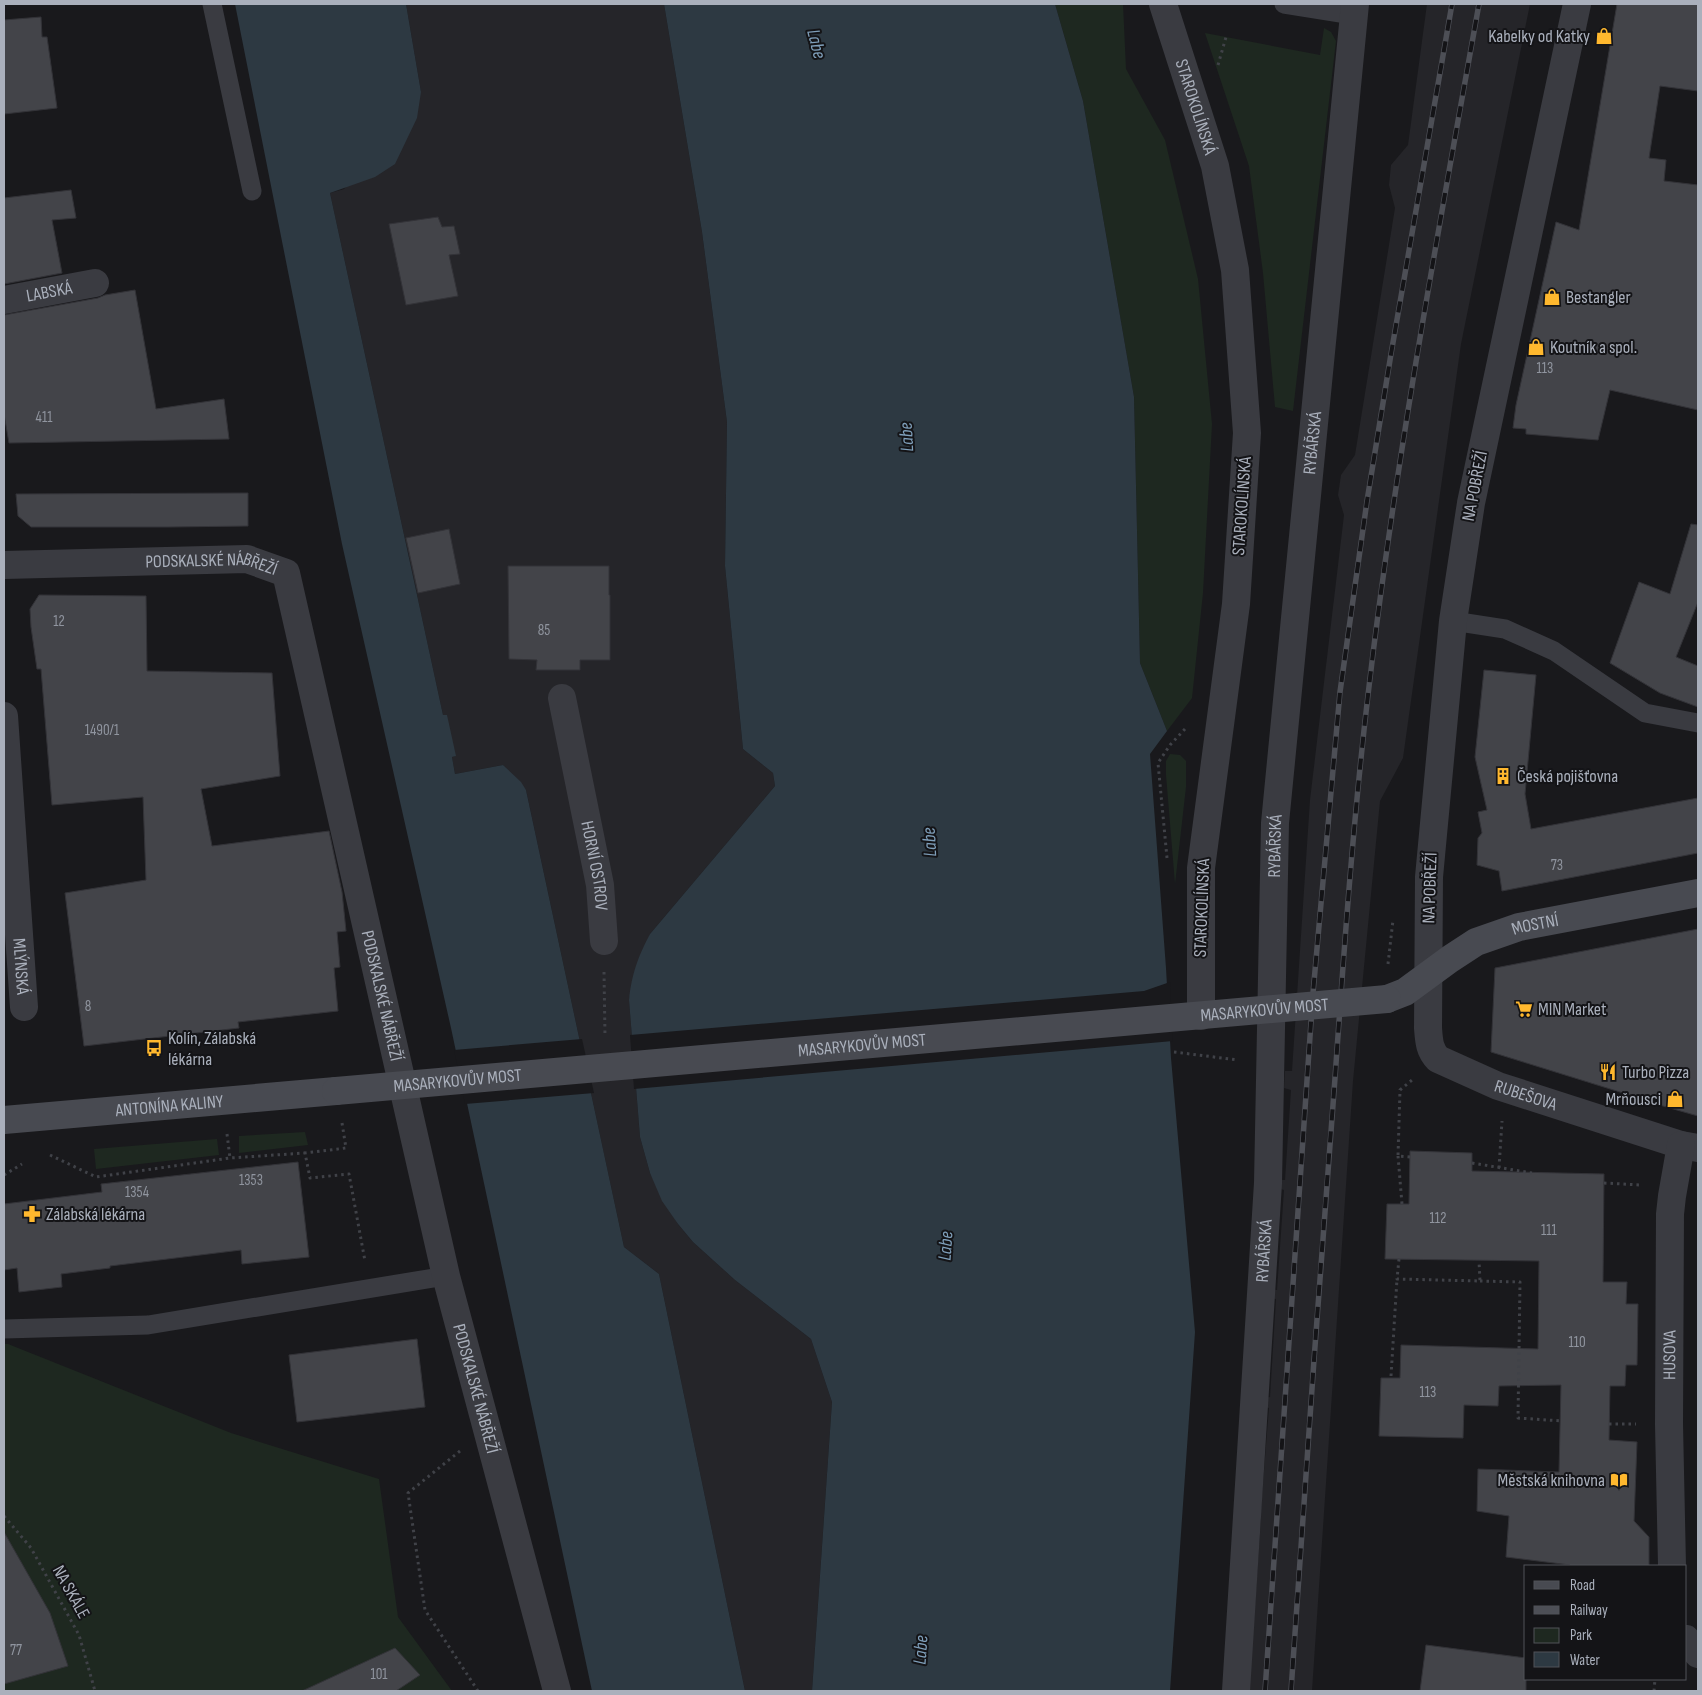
<svg xmlns="http://www.w3.org/2000/svg" width="1702" height="1695" font-family="'Sofia Sans Condensed',sans-serif">
<rect width="100%" height="100%" fill="#19191c"/>
<g fill="#252529">
<polygon points="406,4 664,4 702,232 727,422 725,566 743,749 773,773 775,786 650,934 629,999 640,1137 650,1173 678,1224 693,1242 735,1280 811,1339 832,1402 812,1691 745,1691 659,1274 624,1247 526,790 503,765 455,774 452,757 455,756 446,715 443,715 330,193 344,189 421,92"/>
<polygon points="1427,4 1530,4 1461,344 1403,758 1380,801 1353,1081 1312,1691 1249,1691 1261,1518 1253,1517 1261,1508 1269,1408 1261,1406 1261,1398 1270,1397 1276,1299 1269,1298 1270,1289 1277,1290 1284,1190 1277,1188 1277,1180 1285,1180 1291,1090 1284,1088 1285,1071 1292,1071 1310,800 1344,515 1338,495 1341,475 1355,455 1395,208 1389,185 1391,165 1408,145"/>
</g>
<g fill="#1e2820">
<polygon points="1055,4 1123,4 1126,69 1165,140 1198,279 1212,424 1203,593 1192,698 1167,731 1140,663 1134,397 1083,101"/>
<polygon points="1324,28 1331,32 1336,41 1293,411 1275,407 1263,273 1249,166 1205,33 1320,55"/>
<polygon points="1170,754 1180,755 1186,761 1186,787 1175,884 1166,775 1166,761"/>
<polygon points="305,1132 308,1145 239,1153 239,1136"/>
<polygon points="217,1139 219,1155 96,1169 94,1149"/>
<polygon points="4,1344 8,1344 231,1433 379,1479 398,1617 452,1691 4,1691"/>
</g>
<g fill="#2d3942">
<polygon points="235,4 406,4 421,92 417,118 395,164 375,177 330,193 443,715 447,715 456,756 452,757 455,774 503,765 521,782 526,790 624,1247 659,1274 745,1691 592,1691 451,1028 342,544"/>
<path d="M664,4H1055L1083,101L1134,397L1140,663L1167,731L1150,754L1166,968L1171,1058L1195,1332L1170,1691H812L832,1402L811,1339L735,1280L693,1242L678,1224L662,1201L650,1173L640,1137L629,1000C632,973 638,957 650,934L775,786L773,773L743,749L725,566L727,422L702,232Z"/>
</g>
<g fill="#19191c">
<polygon points="1170,982 1173,1041 634,1089 630,1035 1144,991"/>
<polygon points="582,1039 594,1093 465,1104 454,1050"/>
</g>
<g fill="#434449" stroke="#333338">
<polygon points="1617,4 1698,4 1698,91 1660,86 1649,158 1666,160 1664,181 1698,185 1698,410 1610,390 1598,440 1526,434 1526,429 1513,428 1516,405 1556,222 1579,230"/>
<polygon points="41,17 42,37 47,37 57,108 4,114 4,20"/>
<polygon points="71,190 76,218 52,220 62,273 4,284 4,198"/>
<polygon points="438,217 442,227 454,226 460,254 449,255 458,296 406,305 389,224"/>
<polygon points="135,290 156,409 224,399 229,439 9,443 4,414 4,315 98,298 105,295"/>
<polygon points="248,493 248,526 169,527 31,527 18,516 16,494"/>
<polygon points="1691,524 1698,525 1698,602 1676,657 1698,666 1698,707 1660,693 1610,663 1639,582 1670,594"/>
<polygon points="449,529 460,584 418,593 406,538"/>
<polygon points="508,566 609,566 609,595 610,595 610,660 580,660 580,670 536,670 537,660 509,659"/>
<polygon points="39,595 146,596 147,671 272,673 280,776 201,789 212,846 329,831 342,892 346,931 337,932 340,967 334,968 338,1011 238,1022 239,1028 84,1046 65,893 146,880 143,797 52,805 41,669 37,669 31,627 30,609"/>
<polygon points="1484,670 1536,675 1525,794 1531,829 1698,798 1698,853 1502,891 1499,871 1477,865 1478,838 1482,833 1478,812 1487,810 1475,757"/>
<polygon points="1698,929 1698,1116 1635,1098 1636,1097 1491,1052 1495,968"/>
<polygon points="1410,1151 1472,1153 1472,1171 1604,1174 1603,1282 1627,1282 1626,1304 1638,1304 1637,1365 1626,1365 1625,1386 1610,1386 1609,1440 1637,1442 1634,1521 1649,1537 1649,1566 1570,1566 1570,1565 1506,1557 1509,1516 1477,1511 1478,1469 1559,1472 1561,1385 1499,1386 1498,1406 1464,1405 1463,1438 1379,1436 1381,1378 1400,1378 1401,1345 1538,1349 1539,1261 1385,1259 1387,1204 1409,1204"/>
<polygon points="298,1162 309,1257 242,1264 241,1250 110,1266 110,1268 61,1274 62,1287 19,1292 17,1268 4,1270 4,1204 102,1192 101,1184"/>
<polygon points="417,1339 425,1407 297,1422 289,1355"/>
<polygon points="4,1532 50,1613 68,1666 4,1684"/>
<polygon points="1426,1645 1526,1658 1526,1691 1420,1691"/>
<polygon points="395,1648 420,1675 396,1691 302,1691"/>
</g>
<g fill="none" stroke-linecap="round" stroke-linejoin="round">
<g stroke="#404248" stroke-width="3" stroke-dasharray="2.5 4" stroke-linecap="butt">
<polyline points="1218,65 1226,37"/>
<polyline points="1167,858 1158,763 1170,745 1185,729"/>
<polyline points="1388,964 1393,920"/>
<polyline points="604,972 605,1036"/>
<polyline points="1174,1052 1238,1060"/>
<polyline points="342,1123 346,1148 305,1153 310,1178 349,1174 365,1261"/>
<polyline points="227,1134 230,1158"/>
<polyline points="50,1155 96,1177 230,1158 305,1153"/>
<polyline points="1398,1156 1402,1204"/>
<polyline points="1410,1157 1398,1156 1400,1090 1412,1080"/>
<polyline points="1472,1163 1532,1173"/>
<polyline points="1499,1168 1502,1121"/>
<polyline points="4,1175 22,1164"/>
<polyline points="1604,1183 1641,1185"/>
<polyline points="1399,1259 1397,1279 1480,1281 1479,1261"/>
<polyline points="1480,1281 1520,1282 1518,1418 1562,1421"/>
<polyline points="1391,1376 1397,1279"/>
<polyline points="1609,1424 1636,1424"/>
<polyline points="460,1451 408,1493 425,1610 478,1691"/>
<polyline points="4,1516 31,1548 79,1635 95,1691"/>
<polyline points="1654,1691 1655,1679"/>
</g>
<g stroke="#3a3b41" stroke-width="19">
<polyline points="212,4 252,191"/>
<polyline points="1284,4 1353,15"/>
<polyline points="1453,621 1505,629 1554,651 1645,713 1698,723"/>
<polyline points="4,1329 148,1325 446,1276"/>
</g>
<g stroke="#3a3b41" stroke-width="28">
<path id="s1" d="M1163,4L1215,166L1235,270L1247,433L1236,604L1201,868V1016"/>
<path id="s2" d="M1577,4L1471,503L1453,621L1429,877L1428,1028C1429,1040 1429,1050 1438,1059L1498,1086L1681,1145L1698,1148"/>
<path id="s3" d="M4,300L95,283"/>
<path id="s4" d="M4,565L247,559L286,573L446,1276L557,1691"/>
<path id="s5" d="M562,698L600,885L604,941"/>
<path id="s6" d="M4,716L24,1007"/>
<path id="s7" d="M1672,1566L1669,1424L1670,1214L1672,1196L1681,1145"/>
<polyline points="1686,1639 1698,1654"/>
<path id="s8" d="M1236,1691L1268,1183L1275,823L1355,4"/>
</g>
<g stroke="#484a51" stroke-width="28">
<path id="s9" d="M1387,999L1405,992L1450,959L1476,942L1519,927L1698,893"/>
<path id="s10" d="M4,1120L336,1091"/>
</g>
<g stroke="#4d4f56" stroke-width="5.5">
<g id="rail">
<polyline points="1265,1691 1313,993 1340,692 1367,501 1391,354 1452,4"/>
<path d="M1291,1691C1305,1487 1319,1282 1335,1078C1344,950 1353,822 1368,695C1395,463 1438,233 1479,4"/>
</g>
</g>
<use href="#rail" stroke="#141417" stroke-width="4" stroke-dasharray="11" stroke-linecap="butt"/>
<path stroke="#484a51" stroke-width="28" id="s11" d="M336,1091L1387,999"/>
</g>
<defs>
<g id="shop-bare" transform="scale(1.35)"><path d="M-5-2.5h2.3a2.7 3.5 0 0 1 5.4 0H5L5.5 6h-11ZM-1.5-2.5h3a1.5 2.3 0 0 0-3 0Z" fill="#ffb82e" stroke="#141417" stroke-width="2.5" paint-order="stroke"/></g>
<g id="building-bare" transform="scale(1.35)"><path d="M-4-6H4V6H1V3H-1V6H-4ZM-2.5-4.3h1.7v1.8h-1.7ZM.8-4.3h1.7v1.8H.8ZM-2.5-1h1.7V.8h-1.7ZM.8-1h1.7V.8H.8Z" fill="#ffb82e" stroke="#141417" stroke-width="2.5" paint-order="stroke"/></g>
<g id="supermarket-bare" transform="scale(1.35)"><path d="M-6-5.5h2.5l.6 2H6L4.5 2H-2.5L-4.4-4H-6ZM-1.5 3.2a1.3 1.3 0 1 0 .1 0ZM3 3.2a1.3 1.3 0 1 0 .1 0Z" fill="#ffb82e" stroke="#141417" stroke-width="2.5" paint-order="stroke"/></g>
<g id="bus-bare" transform="scale(1.35)"><path d="M-5-6H5V4H4V6H2V4H-2V6H-4V4H-5ZM-3.5-4V0h7V-4ZM-3.5 1.2v1.5H-2V1.2ZM2 1.2v1.5H3.5V1.2Z" fill="#ffb82e" stroke="#141417" stroke-width="2.5" paint-order="stroke"/></g>
<g id="restaurant-bare" transform="scale(1.35)"><path d="M-5-6h1v4h1v-4h1v4h1v-4h1v5L-1.5 .5V6h-2V.5L-5-1ZM5-6V6H3V1.5H1.5Q1.5-4 5-6Z" fill="#ffb82e" stroke="#141417" stroke-width="2.5" paint-order="stroke"/></g>
<g id="pharmacy-bare" transform="scale(1.35)"><path d="M-2-6h4v4h4v4h-4v4h-4v-4h-4v-4h4Z" fill="#ffb82e" stroke="#141417" stroke-width="2.5" paint-order="stroke"/></g>
<g id="library-bare" transform="scale(1.35)"><path d="M-6-4Q-3-5.5-.7-3.5V5Q-3 3-6 4ZM6-4Q3-5.5 .7-3.5V5Q3 3 6 4Z" fill="#ffb82e" stroke="#141417" stroke-width="2.5" paint-order="stroke"/></g>
</defs>
<g fill-rule="evenodd">
<use href="#shop-bare" x="1604" y="36"/>
<use href="#shop-bare" x="1552" y="297"/>
<use href="#shop-bare" x="1536" y="347"/>
<use href="#building-bare" x="1503" y="776"/>
<use href="#supermarket-bare" x="1524" y="1009"/>
<use href="#bus-bare" x="154" y="1048"/>
<use href="#restaurant-bare" x="1608" y="1072"/>
<use href="#shop-bare" x="1675" y="1099"/>
<use href="#pharmacy-bare" x="32" y="1214"/>
<use href="#library-bare" x="1619" y="1480"/>
</g>
<g text-anchor="middle" dominant-baseline="central" stroke-width="4" stroke-linejoin="round" paint-order="stroke">
<g font-size="15" fill="#90959f">
<text x="1545" y="368">113</text>
<text x="44" y="417">411</text>
<text x="59" y="621">12</text>
<text x="544" y="630">85</text>
<text x="102" y="730">1490/1</text>
<text x="1557" y="865">73</text>
<text x="88" y="1006">8</text>
<text x="251" y="1180">1353</text>
<text x="137" y="1192">1354</text>
<text x="1438" y="1218">112</text>
<text x="1549" y="1230">111</text>
<text x="1577" y="1342">110</text>
<text x="1428" y="1392">113</text>
<text x="16" y="1650">77</text>
<text x="379" y="1674">101</text>
</g>
<g font-size="18" fill="#aab0bc" stroke="#141417" text-anchor="start">
<text x="1590" y="36" text-anchor="end">Kabelky od Katky</text>
<text x="1566" y="297">Bestangler</text>
<text x="1550" y="347">Koutník a spol.</text>
<text x="1517" y="776">Česká pojišťovna</text>
<text x="1538" y="1009">MIN Market</text>
<text x="168" y="1038">Kolín, Zálabská<tspan x="168" dy="21">lékárna</tspan></text>
<text x="1622" y="1072">Turbo Pizza</text>
<text x="1661" y="1099" text-anchor="end">Mrňousci</text>
<text x="46" y="1214">Zálabská lékárna</text>
<text x="1605" y="1480" text-anchor="end">Městská knihovna</text>
</g>
<g font-size="18" fill="#aab0bc" stroke="#141417">
<text stroke="none"><textPath href="#s1" startOffset="108">STAROKOLÍNSKÁ</textPath></text>
<text stroke="none"><textPath href="#s3" startOffset="46">LABSKÁ</textPath></text>
<text stroke="none"><textPath href="#s8" startOffset="1251">RYBÁŘSKÁ</textPath></text>
<text transform="translate(1475 486) rotate(-79)">NA POBŘEŽÍ</text>
<text transform="translate(1242 506) rotate(-86)">STAROKOLÍNSKÁ</text>
<text stroke="none"><textPath href="#s4" startOffset="208">PODSKALSKÉ NÁBŘEŽÍ</textPath></text>
<text stroke="none"><textPath href="#s8" startOffset="846">RYBÁŘSKÁ</textPath></text>
<text stroke="none"><textPath href="#s5" startOffset="171">HORNÍ OSTROV</textPath></text>
<text transform="translate(1430 888) rotate(-88)">NA POBŘEŽÍ</text>
<text transform="translate(1202 908) rotate(-88)">STAROKOLÍNSKÁ</text>
<text stroke="none"><textPath href="#s9" startOffset="168">MOSTNÍ</textPath></text>
<text stroke="none"><textPath href="#s6" startOffset="251">MLÝNSKÁ</textPath></text>
<text stroke="none"><textPath href="#s4" startOffset="718">PODSKALSKÉ NÁBŘEŽÍ</textPath></text>
<text stroke="none"><textPath href="#s11" startOffset="932">MASARYKOVŮV MOST</textPath></text>
<text stroke="none"><textPath href="#s11" startOffset="528">MASARYKOVŮV MOST</textPath></text>
<text stroke="none"><textPath href="#s11" startOffset="122">MASARYKOVŮV MOST</textPath></text>
<text stroke="none"><textPath href="#s2" startOffset="1166">RUBEŠOVA</textPath></text>
<text stroke="none"><textPath href="#s10" startOffset="166">ANTONÍNA KALINY</textPath></text>
<text stroke="none"><textPath href="#s8" startOffset="441">RYBÁŘSKÁ</textPath></text>
<text stroke="none"><textPath href="#s7" startOffset="211">HUSOVA</textPath></text>
<text stroke="none"><textPath href="#s4" startOffset="1122">PODSKALSKÉ NÁBŘEŽÍ</textPath></text>
<text transform="translate(71 1592) rotate(61)">NA SKÁLE</text>
</g>
<g font-size="19" font-style="italic" fill="#7f9fba" stroke="#141417">
<text transform="translate(816 44) rotate(76)">Labe</text>
<text transform="translate(907 437) rotate(-93)">Labe</text>
<text transform="translate(930 842) rotate(-93)">Labe</text>
<text transform="translate(946 1246) rotate(-86)">Labe</text>
<text transform="translate(921 1650) rotate(-86)">Labe</text>
</g>
</g>
<rect width="1702" height="1695" fill="none" stroke="#aab0bc" stroke-width="10"/>
<rect x="1524" y="1565" width="162" height="115" fill="#141417" stroke="#505259"/>
<rect x="1534" y="1581" width="25" height="8" fill="#484a51" stroke="#505259"/>
<text x="1570" y="1590" font-size="15" fill="#aab0bc">Road</text>
<rect x="1534" y="1606" width="25" height="8" fill="#4d4f56" stroke="#505259"/>
<text x="1570" y="1615" font-size="15" fill="#aab0bc">Railway</text>
<rect x="1534" y="1628" width="25" height="15" fill="#1e2820" stroke="#505259"/>
<text x="1570" y="1640" font-size="15" fill="#aab0bc">Park</text>
<rect x="1534" y="1652" width="25" height="15" fill="#2d3942" stroke="#505259"/>
<text x="1570" y="1665" font-size="15" fill="#aab0bc">Water</text>
</svg>
